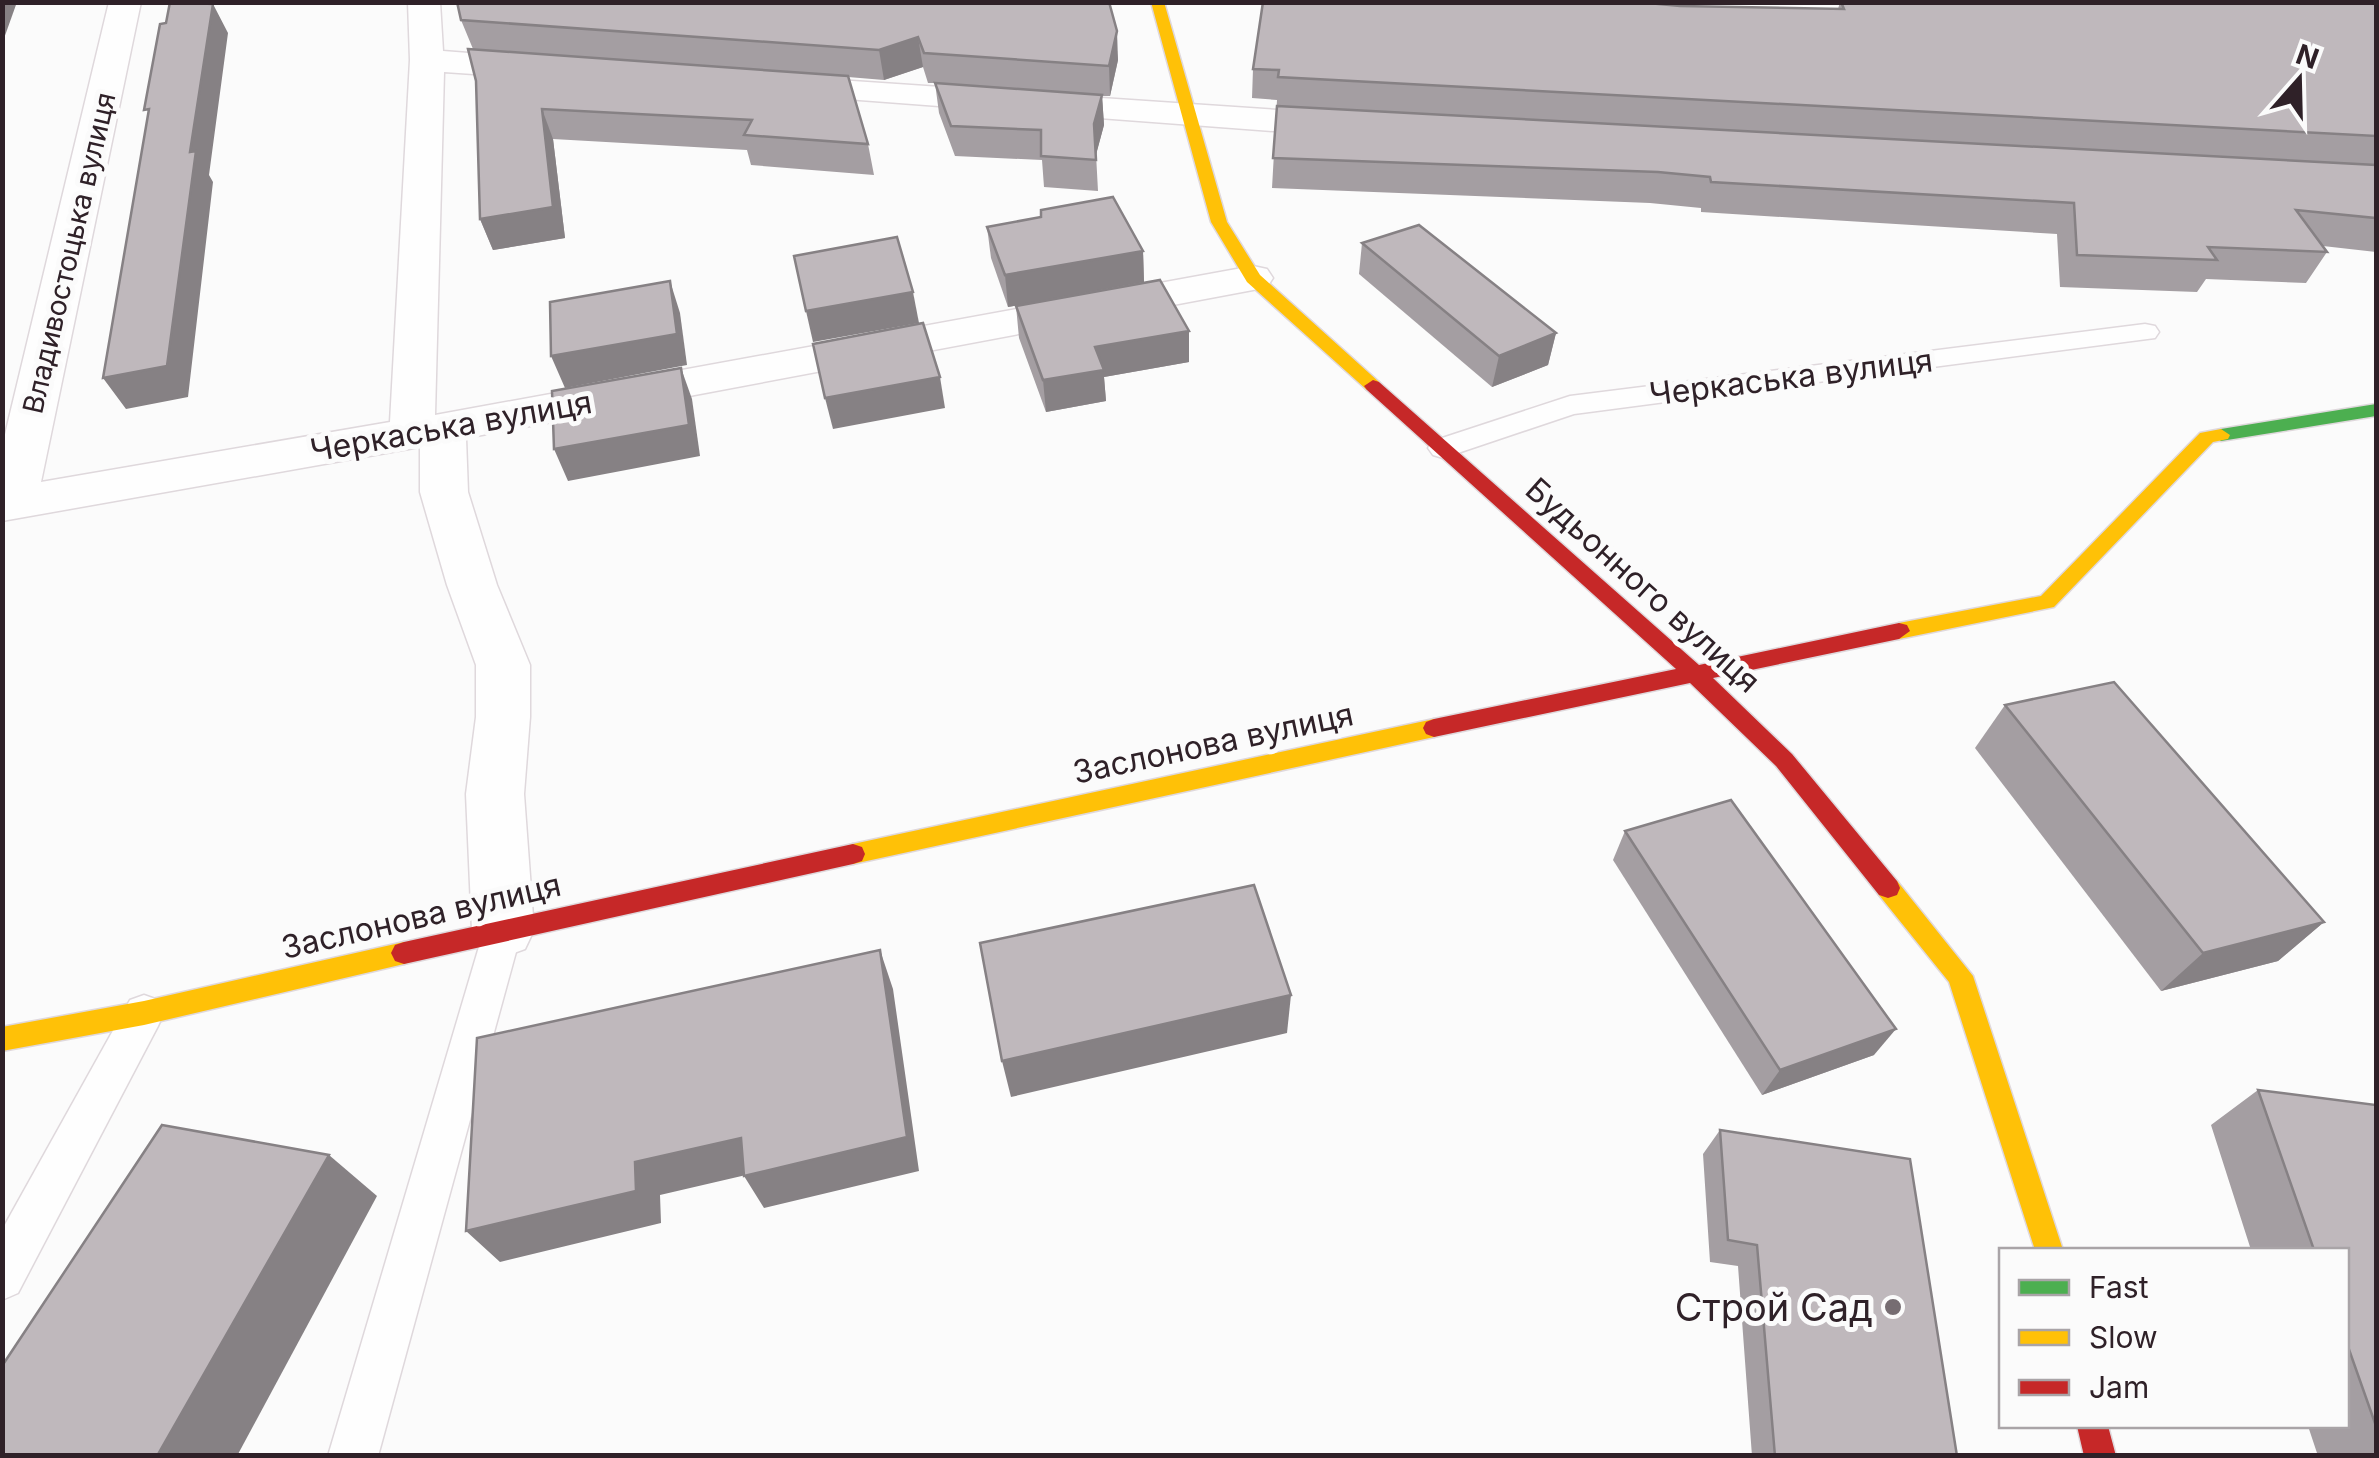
<svg xmlns="http://www.w3.org/2000/svg" width="2379" height="1458" font-family="Inter,sans-serif">
<rect width="100%" height="100%" fill="#fbfbfb"/>
<g fill="none" stroke-linecap="round" stroke-linejoin="round">
<g stroke="#dfd8dc" stroke-width="3">
<g id="lane">
<polygon points="2145,324 2155,326 2159,332 2155,338 1574,414 1443,458 1433,455 1428,448 1433,441 1570,396"/>
<polygon points="503,913 517,918 522,930 378,1456 328,1456 484,930 489,918"/>
<polygon points="144,995 158,1000 164,1013 158,1026 18,1293 2,1300 2,1230 130,1000"/>
</g>
</g>
<g stroke="#dfd8dc" stroke-width="3">
<g id="street">
<polygon points="109,2 141,2 41,482 390,422 410,60 408,2 440,2 443,51 544,59 556,62 561,69 556,76 544,79 444,72 435,415 1253,266 1267,269 1273,278 1267,287 1253,290 466,438 468,492 497,585 530,665 530,717 524,794 534,930 525,949 503,957 481,949 472,930 466,794 476,717 476,665 447,585 420,492 420,447 2,521 2,447"/>
<polygon points="779,76 1352,115 1365,118 1370,126 1365,134 1352,137 767,93 762,86 767,79"/>
</g>
</g>
<g stroke="#dfd8dc" stroke-width="3">
<polygon id="fast" points="2376,404 2376,416 2221,441 2212,435 2221,429"/>
</g>
<g stroke="#dfd8dc" stroke-width="3">
<g id="slow">
<polygon points="1151,2 1164,2 1227,222 1260,275 1379,382 1379,390 1367,390 1247,282 1211,222"/>
<polygon points="2221,429 2230,435 2228,439 2213,442 2054,607 1899,639 1891,637 1888,631 1899,623 2041,596 2200,433"/>
<polygon points="1434,719 1442,722 1445,728 1442,734 1434,737 853,864 844,861 841,854 844,847 853,844"/>
<polygon points="1888,878 1897,881 1973,976 2063,1250 2035,1250 1949,982 1879,895 1876,888 1879,881"/>
<polygon points="404,942 413,945 417,953 413,961 404,964 144,1025 2,1051 2,1027 144,1001"/>
</g>
</g>
<g stroke="#dfd8dc" stroke-width="3">
<g id="jam">
<polygon points="1373,380 1379,382 1699,665 1899,623 1907,625 1910,631 1899,639 1713,678 1792,754 1897,881 1900,888 1897,895 1888,898 1879,895 1776,766 1690,683 1434,737 1426,734 1423,728 1426,722 1434,719 1676,669 1367,390 1364,386"/>
<polygon points="853,844 862,847 865,854 862,861 853,864 404,964 395,961 391,953 395,945 404,942"/>
<polygon points="2077,1426 2108,1426 2116,1456 2084,1456"/>
</g>
</g>
<use href="#lane" fill="#fefefe" fill-rule="evenodd"/>
<use href="#street" fill="#fefefe" fill-rule="evenodd"/>
<use href="#fast" fill="#4caf50" fill-rule="evenodd"/>
<use href="#slow" fill="#ffc107" fill-rule="evenodd"/>
<use href="#jam" fill="#c62828" fill-rule="evenodd"/>
</g>
<g fill="#a49ea2">
<polygon points="1109,2 1118,60 1110,96 1102,96 1104,125 1096,154 1098,191 1044,187 1042,160 955,156 939,113 935,83 928,83 923,67 884,80 848,77 868,144 874,175 751,165 747,150 553,139 565,238 493,250 480,219 476,81 473,49 461,20"/>
<polygon points="1840,2 2376,2 2376,252 2323,246 2327,252 2306,283 2206,279 2197,292 2060,287 2057,234 1701,212 1701,208 1650,203 1272,188 1277,100 1252,98 1253,69 1680,6 1838,9"/>
<polygon points="987,227 1143,251 1144,282 1008,307 991,258"/>
<polygon points="1362,243 1556,333 1548,365 1492,387 1359,274"/>
<polygon points="1016,306 1189,331 1189,362 1104,377 1106,401 1046,412 1019,338"/>
<polygon points="2005,705 2324,922 2278,961 2161,991 1975,748"/>
<polygon points="1625,831 1874,1055 1762,1095 1613,860"/>
<polygon points="2258,1090 2376,1105 2376,1456 2318,1456 2308,1426 2346,1426 2346,1250 2251,1250 2211,1125"/>
<polygon points="1720,1130 1957,1456 1752,1456 1738,1266 1710,1262 1703,1154"/>
</g>
<g fill="#868184">
<polygon points="2,2 17,2 2,44"/>
<polygon points="213,4 228,33 209,175 213,182 188,397 126,409 103,378 190,152"/>
<polygon points="1117,31 1118,60 1110,96 1109,66"/>
<polygon points="918,37 923,67 884,80 879,50"/>
<polygon points="1102,95 1104,125 1096,155 1094,124"/>
<polygon points="542,109 553,139 565,238 493,250 480,219"/>
<polygon points="1143,251 1144,282 1008,307 1005,275"/>
<polygon points="670,281 680,313 687,365 565,388 551,356"/>
<polygon points="913,292 919,323 813,342 806,311"/>
<polygon points="1189,331 1189,362 1104,377 1106,401 1046,412 1043,380 1095,347"/>
<polygon points="1556,333 1548,365 1492,387 1499,356"/>
<polygon points="681,368 692,399 700,456 568,481 554,449"/>
<polygon points="940,377 945,408 833,429 825,398"/>
<polygon points="2324,922 2278,961 2161,991 2203,953"/>
<polygon points="880,950 893,989 919,1171 764,1208 744,1176 746,1175 660,1195 661,1223 500,1262 466,1231 635,1162"/>
<polygon points="1291,995 1287,1033 1011,1097 1002,1061"/>
<polygon points="1896,1029 1874,1055 1762,1095 1780,1070"/>
<polygon points="329,1155 377,1196 237,1456 157,1456"/>
</g>
<g fill="#bfb8bc" stroke="#868184" stroke-width="2.5">
<polygon points="170,2 213,4 190,152 196,151 167,366 103,378 149,109 144,110 160,24 166,23"/>
<polygon points="457,2 1109,2 1117,31 1109,66 924,53 918,37 879,50 461,20"/>
<polygon points="1263,2 1637,2 1680,6 1844,9 1841,2 2376,2 2376,136 1278,77 1279,70 1253,69"/>
<polygon points="468,49 848,76 868,144 744,135 752,120 542,109 553,207 480,219 476,81"/>
<polygon points="935,83 1102,95 1094,124 1096,160 1041,156 1041,130 951,126"/>
<polygon points="1277,106 2376,165 2376,218 2296,210 2327,252 2208,247 2217,260 2077,255 2074,203 1711,182 1710,177 1658,172 1273,158"/>
<polygon points="1113,197 1143,251 1005,275 987,227 1041,217 1041,210"/>
<polygon points="1419,225 1556,333 1499,356 1362,243"/>
<polygon points="897,237 913,292 806,311 794,256"/>
<polygon points="1160,280 1189,331 1095,347 1104,370 1043,380 1016,306"/>
<polygon points="670,281 677,334 551,356 550,302"/>
<polygon points="923,323 940,377 825,398 813,344"/>
<polygon points="681,368 689,425 554,449 552,391"/>
<polygon points="2114,682 2324,922 2203,953 2005,705"/>
<polygon points="1731,800 1896,1029 1780,1070 1625,831"/>
<polygon points="1254,885 1291,995 1002,1061 980,943"/>
<polygon points="880,950 907,1137 744,1176 741,1138 635,1162 636,1191 466,1231 477,1038"/>
<polygon points="2258,1090 2376,1105 2376,1426 2346,1341 2346,1250 2314,1250"/>
<polygon points="162,1125 329,1155 157,1456 2,1456 2,1366"/>
<polygon points="1720,1130 1910,1159 1957,1456 1775,1456 1757,1245 1728,1240"/>
</g>
<circle fill="#766d72" stroke="#fbfbfb" stroke-width="4" cx="1893" cy="1307" r="10"/>
<g text-anchor="middle" dominant-baseline="central" stroke-width="10" stroke-linejoin="round" paint-order="stroke">
<g font-size="28" fill="#2f2128" stroke="#fbfbfb">
<text transform="translate(69 253) rotate(-77)">Владивостоцька вулиця</text>
</g>
<g font-size="32" fill="#2f2128" stroke="#fbfbfb">
<text transform="translate(1791 377) rotate(-7)">Черкаська вулиця</text>
<text transform="translate(451 426) rotate(-10)">Черкаська вулиця</text>
<text transform="translate(1643 585) rotate(42)">Будьонного вулиця</text>
<text transform="translate(1213 743) rotate(-12)">Заслонова вулиця</text>
<text transform="translate(421 916) rotate(-13)">Заслонова вулиця</text>
</g>
<g font-size="38" fill="#2f2128" stroke="#fbfbfb" text-anchor="end">
<text x="1873" y="1307">Строй Сад</text>
</g>
</g>
<rect width="2379" height="1458" fill="none" stroke="#2f2128" stroke-width="10"/>
<rect x="1999" y="1248" width="350" height="180" fill="#fbfbfb" stroke="#a9a4a7" stroke-width="2.5"/>
<rect x="2019" y="1280" width="50" height="15" fill="#4caf50" stroke="#a9a4a7" stroke-width="2.5"/>
<text x="2089" y="1298" font-size="30" fill="#2f2128">Fast</text>
<rect x="2019" y="1330" width="50" height="15" fill="#ffc107" stroke="#a9a4a7" stroke-width="2.5"/>
<text x="2089" y="1348" font-size="30" fill="#2f2128">Slow</text>
<rect x="2019" y="1380" width="50" height="15" fill="#c62828" stroke="#a9a4a7" stroke-width="2.5"/>
<text x="2089" y="1398" font-size="30" fill="#2f2128">Jam</text>
<g transform="translate(2299 80) rotate(20)" stroke="#fbfbfb" stroke-width="8" paint-order="stroke">
<path d="M0-8L18 38L0 25L-18 38Z" fill="#2f2128"/>
<text y="-15" font-size="28" font-weight="bold" text-anchor="middle" fill="#2f2128">N</text>
</g>
</svg>
